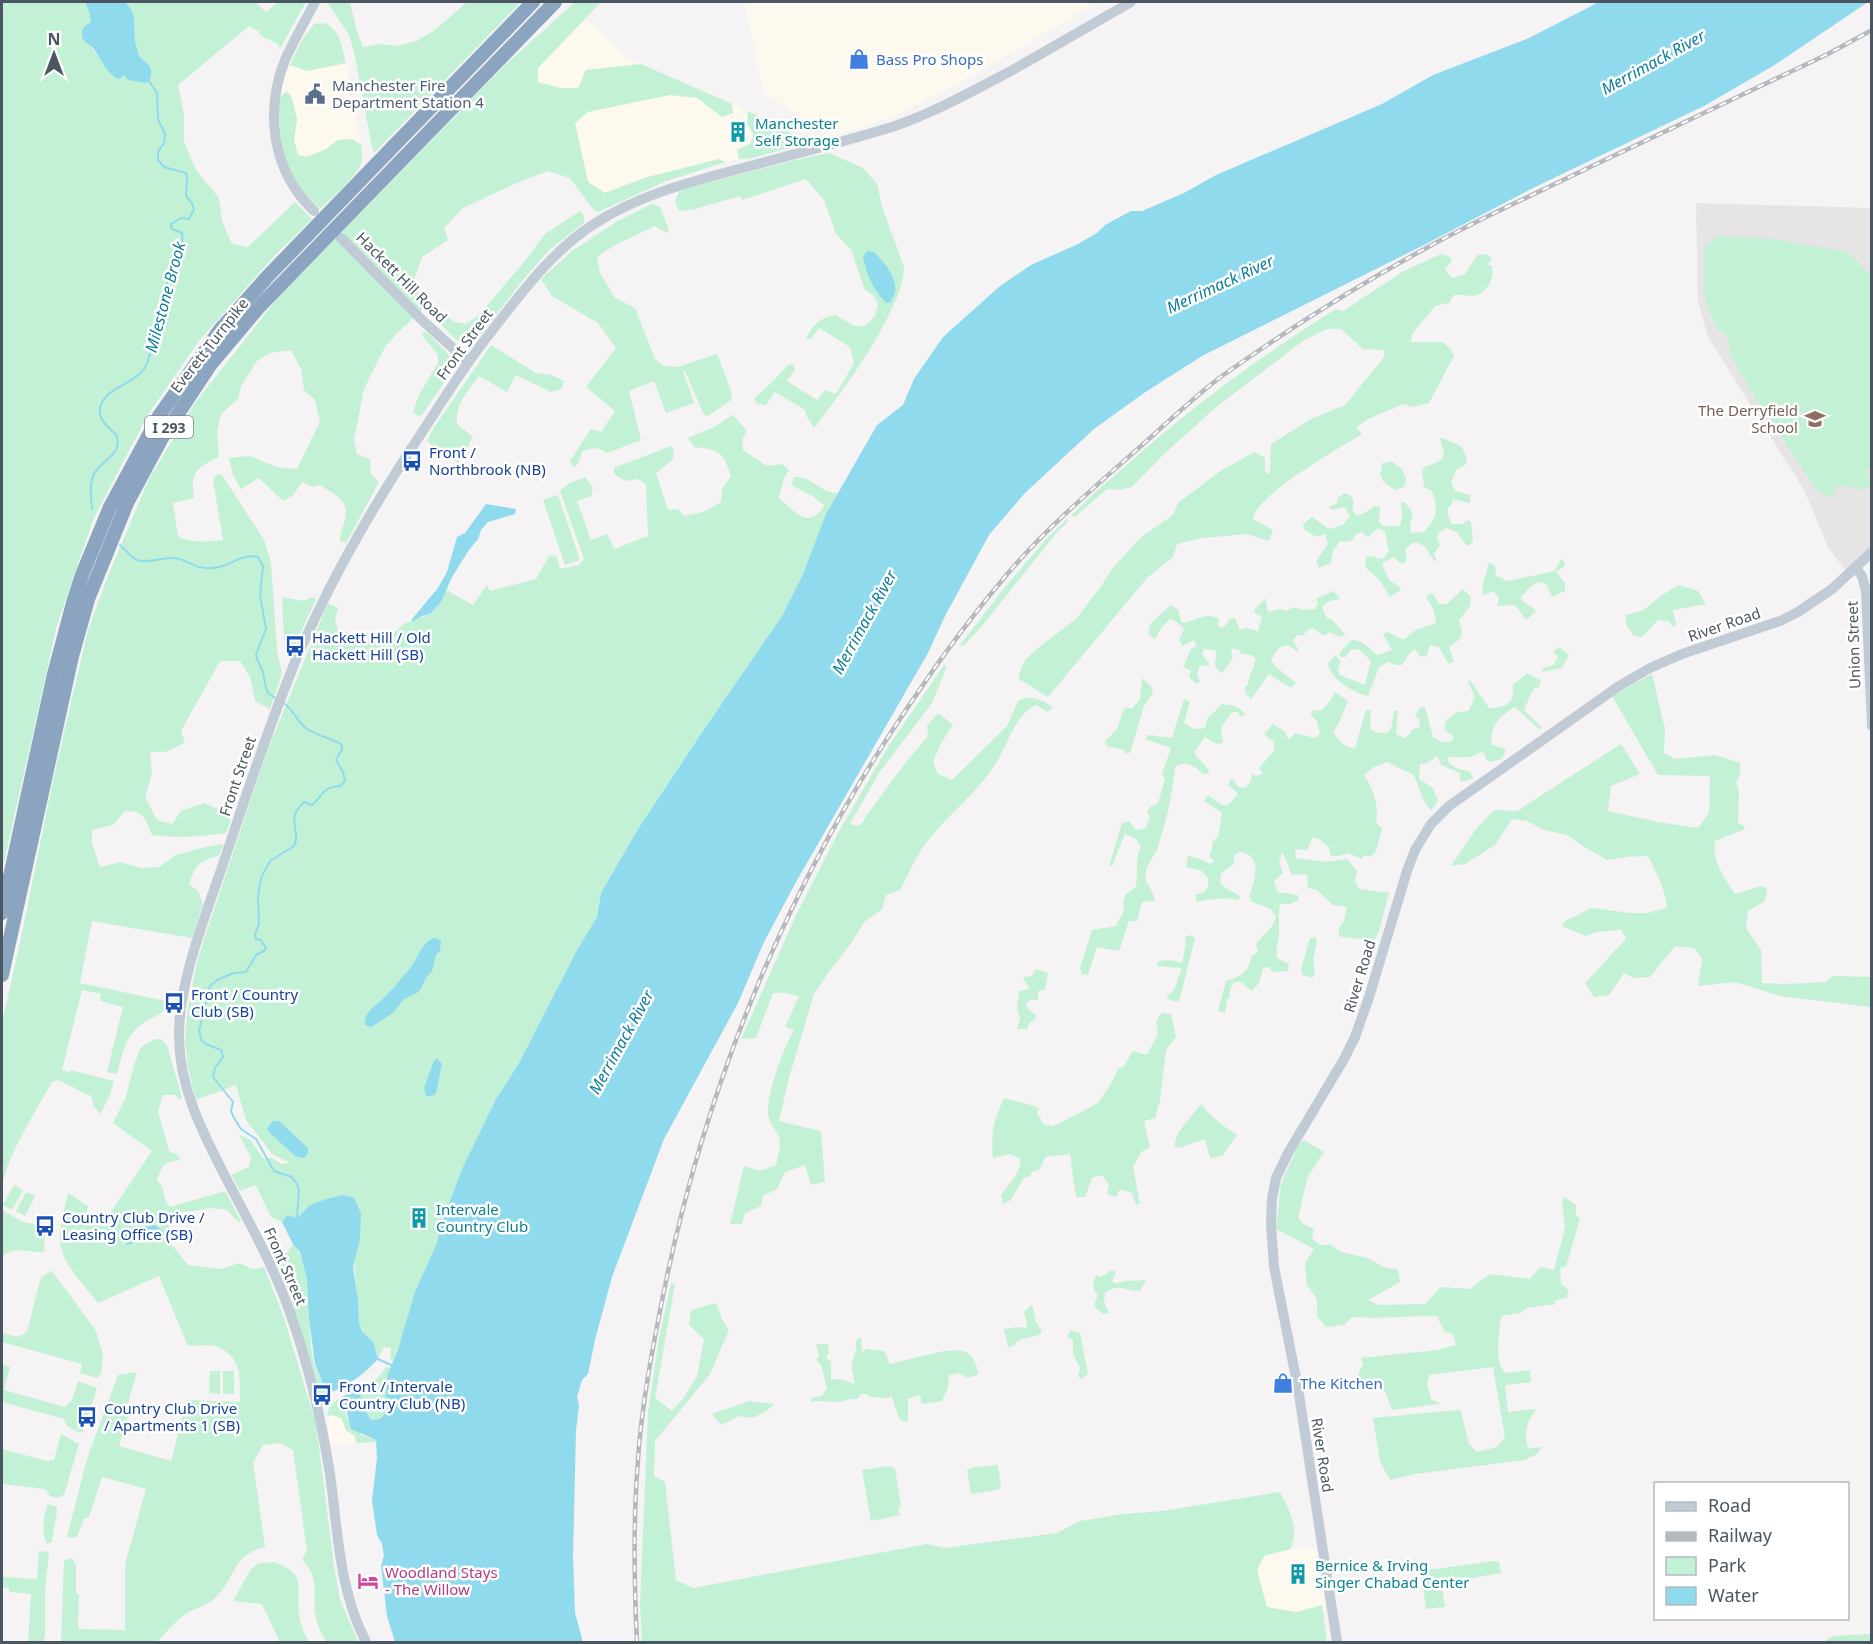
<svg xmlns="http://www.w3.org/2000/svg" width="1873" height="1644" font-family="'Noto Sans',sans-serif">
<rect width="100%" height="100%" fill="#f5f3f3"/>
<g fill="#fdf9ef">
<polygon points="744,2 1097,2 977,73 895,116 829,138 764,92"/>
<polygon points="586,19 628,58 641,64 587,70 578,88 560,88 538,82 538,68"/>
<polygon points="346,63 361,144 351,139 338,140 326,149 306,157 298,155 294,140 297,119 279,98 283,79 290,65 307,71"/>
<polygon points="670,95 697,98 722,117 733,113 732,104 748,111 747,123 753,133 751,143 737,150 739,159 725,162 719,159 644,178 605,193 588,182 575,122 588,112"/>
<polygon points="331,1415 341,1418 346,1430 355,1436 356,1443 330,1444 327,1417"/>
<polygon points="1290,1549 1316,1549 1325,1604 1297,1612 1267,1608 1257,1570 1264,1556"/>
</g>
<polygon fill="#e6e4e5" points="1696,203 1871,208 1871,552 1848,574 1828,547 1804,490 1708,337 1698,302"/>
<g fill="#c3f1d5">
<path d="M2,2H85C91,15 96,18 83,29L85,41C99,52 104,73 120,79L123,75L152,73C148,60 141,61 137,50C130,30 140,16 122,2H255L266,12L278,2H306L279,50L278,44L261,36L259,31L249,26L178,85L184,115V142L196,170L219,198L222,221L232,244L248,247L295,202L312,219L275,255L199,341L147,416L93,520L57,625L2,871Z"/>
<polygon points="327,2 350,2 356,28 363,47 381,44 397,46 416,41 435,30 467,2 521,2 374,153 371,142 354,51 349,35"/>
<path d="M575,2H601L538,68V82L560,88H578L586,70L641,64L732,104L733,113L722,117L697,98L670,95L588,112L575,123L588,182L605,193L644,178L719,159L725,162L664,182L598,212L592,208L570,178L548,171L512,185L463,208L444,228L448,240L422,257L414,280L421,297L429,304L396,334L385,347L364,389L354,440L357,454L370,459L371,474L379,482L346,543L340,541C340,531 346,521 346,512C346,498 330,492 320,485L313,487L302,482L293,495L283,501L259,478L241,489L233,475L229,458L250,456L277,467L297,469L320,422L315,400L304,390L301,369L291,350L270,353L257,361L241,386L238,399L221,414L217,432L219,457C196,468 190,472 194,498L173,503L178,537C193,543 206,542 223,540L213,480L217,474L222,475L264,540L271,563L277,649L282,674L270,709L255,701L250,677L240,661H220L181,731L185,743L165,752H150L152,774L145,797L157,820L172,824L181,811L204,803L232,815L226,833C201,837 177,838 152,835C145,818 145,811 125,811L113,825L92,830V843L100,867L120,862L141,868L159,867L176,855L201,848L223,844L219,855C199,863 196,863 189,884L198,891L203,904L192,938L92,921L80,983L175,1003C162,1015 144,1020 135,1030C124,1041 121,1060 117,1074L107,1072L123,1007L100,1001L101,994L82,990L62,1070L70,1072L71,1070L114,1081L109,1097L100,1114L93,1105L92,1097L58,1080L52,1082C35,1113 8,1153 2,1187V1024L24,924L53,780L88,630L108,576L149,479L195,403L276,300L503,67Z"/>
<path d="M324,23C340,29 342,47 346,63L307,71L290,65L301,42L314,24Z"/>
<path d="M287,91L292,98L297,119L294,140L298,155L307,157L326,149L338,140L351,139L361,144C362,150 363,156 361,163C356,178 332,197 320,209C314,202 306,196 300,188C279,160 279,132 279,98Z"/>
<polygon points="748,111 793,134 798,142 793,147 752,158 739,159 737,150 751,143 753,134 747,123"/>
<path d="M829,153L863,168L877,184L882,207L904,267C904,309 841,394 814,428L807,417L805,410L775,392L766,405L757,404L754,399L774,380L788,365L793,364L795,369L787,381L817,400L825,390L836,394L854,363L850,347L819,328L811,339H806C812,325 821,317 836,315L854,326H865L875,316L878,304L873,295L865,290L851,250L836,234L824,200L806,179L742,200L740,196L695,209L679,211L675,201L679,192L687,188L800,159Z"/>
<path d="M652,204L660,207L669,230L666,233L655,226L615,245L597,257L600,273L615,298L635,308L655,359L664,366L678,367L717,354L732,393L731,400L708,416L704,415L685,371H683L694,403L666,413L654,381L629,391L641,440L607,453C598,447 592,447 582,452L578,464L573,467L570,461L591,429L601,432L615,411L586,387L616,348L598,323L552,296L541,279L572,251L616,222Z"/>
<polygon points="580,211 584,216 584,223 549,250 522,281 478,339 470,345 459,342 436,320 442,311 454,322 466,324 478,316 524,262 545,234"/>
<path d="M1720,236L1772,239L1848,252L1871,276L1872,464C1864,474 1869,475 1871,485L1864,489L1836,485L1834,498L1825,495L1816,489L1752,392L1730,354L1729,340L1723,331L1717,329L1707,306L1705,293L1704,246Z"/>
<path d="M1441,254L1449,256L1452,261L1445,269L1452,278L1465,274L1478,254L1488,255L1492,260L1487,264L1492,266C1495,278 1487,294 1473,296C1467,296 1461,294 1454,295L1449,303L1435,306L1412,334L1411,342H1442L1450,348L1454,356L1429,403L1413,407L1403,404L1366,420L1356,428L1362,434C1340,448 1255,495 1253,519L1273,530L1269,541L1247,534L1202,538L1177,544L1173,557L1147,578L1048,697L1019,679V674L1025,660L1038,648L1076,619L1102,585L1112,569L1140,538L1173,515L1178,503L1219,472L1254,452L1265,458V472L1268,474L1270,471L1271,444L1311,419L1345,405L1385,356L1383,350L1363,349L1341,329H1327L1304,340L1215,408L1163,455L1132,487L1120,490L1107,489L1075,517L1071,516C1091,495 1114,476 1136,457C1198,402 1266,353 1336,309L1343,311L1404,271Z"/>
<polygon points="424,332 429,334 449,355 453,363 450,374 422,415 417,416 413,411 419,395 438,363 438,355 422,335"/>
<path d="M491,345L536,373L551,375L564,381L562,389L551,392L516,375L507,392L479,376C468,390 455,405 457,424L473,437L458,463L435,448L427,441L433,429Z"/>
<path d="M733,415L747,431L742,440L743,450L767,466L782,464L789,470L784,478L779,498C788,505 802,524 815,516C820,512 822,510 824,505L811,495L791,485L794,477C810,475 821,494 838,493L826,514L803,574L782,616L707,725L638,829L601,893L597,917L577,950L519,1063L495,1101L462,1169L440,1228L437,1242L393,1361L390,1358L391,1348L384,1347L378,1359C376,1340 364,1339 359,1323L354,1262L306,1208L302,1214L297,1218L287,1215L282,1222L271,1217L256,1185L240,1191L231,1175L249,1167L251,1158L239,1134L250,1140L264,1159L272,1158L281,1164L290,1163L272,1154L246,1120L236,1085L196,1100L188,1068L185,1039L188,1007L198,958L266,754L328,603L338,608L335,621L338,631L368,642L375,634L394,633L404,624L430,614L441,602L446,590L473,605L487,585L490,591L536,579L549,556L556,555L560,569L579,565L584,559L560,491L570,483L585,477L593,488L591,496L577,501L591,540L607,534L614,549L648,536L646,484L638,479L625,481L614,474V468L671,446L674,451L673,459L656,473L668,510L678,509L684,516L703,512L721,502L722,489L731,476C723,450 719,450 694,447L688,438L714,427Z"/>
<path d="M1440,438H1443L1462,447L1467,458L1465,465L1457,469L1451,482L1455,491L1470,495V503L1453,499L1452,504L1448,508V515L1452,524H1462L1468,520L1471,522L1473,540L1470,545H1466L1457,532L1447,528L1439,532L1437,538L1440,544L1434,554L1437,561L1434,560L1425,547L1417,542L1411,544L1405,549L1407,560L1402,564L1393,557L1382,564L1389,580L1398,586L1401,590L1390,597C1387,591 1383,585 1379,580C1372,571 1363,571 1366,557L1374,556L1378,559L1384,558L1389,552L1385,532L1378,528L1368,537L1362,532L1356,534L1353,540L1346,542L1340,541L1333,551L1331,563L1319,568L1316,561L1328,544L1325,534L1316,537L1304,529L1303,524L1312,517L1329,529L1343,525L1350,516L1345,507L1332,510L1329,507L1337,503L1338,498L1344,493L1351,496L1354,503L1352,510L1357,516L1365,513L1374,506L1380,507L1379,521L1383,526H1400L1402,517L1401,502H1404C1420,518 1407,518 1411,533L1424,532C1437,517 1439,510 1432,491L1424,487L1422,469C1429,464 1436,464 1442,459L1444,453Z"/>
<polygon points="1391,461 1402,469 1406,479 1404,487 1395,490 1385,483 1380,475 1382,464"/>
<polygon points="558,495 580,560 565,565 543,500"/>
<polygon points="1068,518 1067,523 1057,532 982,626 963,646 960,645 1006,586 1049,536"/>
<path d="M1561,559L1565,562L1564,567L1556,572L1565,583V591L1552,597L1546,584L1538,582L1530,587L1520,598C1525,605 1531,605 1536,611L1526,620L1515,605L1497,606L1499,599L1494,591L1483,595C1480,584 1488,574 1488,563H1492L1495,566L1496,576L1508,581L1555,571Z"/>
<polygon points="1679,585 1698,591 1706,604 1673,610 1676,624 1673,627 1669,621 1658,620 1642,637 1634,636 1626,624 1626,615 1644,610 1662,595"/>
<path d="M1463,589L1471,597L1470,606L1459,620L1462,631L1460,639L1449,647L1454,662L1448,663L1439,647L1430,645L1426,657L1420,656L1415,649L1410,653L1402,665H1396L1388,662L1379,667L1368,696C1352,691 1333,682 1328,664L1335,655L1341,661L1338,668L1340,675L1365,685L1371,661L1359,649L1350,650L1346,657H1341L1339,654L1351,640C1363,640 1369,648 1377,655L1392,650L1383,634L1388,632L1403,640L1416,630L1436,623L1434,611L1426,596L1432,593L1439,604H1447Z"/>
<path d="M1334,591L1340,599L1329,601L1322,607L1327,619H1332L1345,635L1339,637L1330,632L1323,636L1313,628L1306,631L1304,635H1298L1293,640L1299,651L1298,652L1288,645L1280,647L1271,659L1275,666L1296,683L1291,688L1269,674L1251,699L1246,693L1245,687L1248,684C1249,675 1254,668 1256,659L1251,655L1241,654L1239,650L1233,648L1231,651L1233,658L1222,673C1209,663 1219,661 1215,650L1204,649L1202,654L1210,665L1199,666L1197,675L1200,681L1197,684L1189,677L1191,671L1183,667L1191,649L1197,646L1193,640L1183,646L1179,640L1184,629L1177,622L1170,619L1161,628L1155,639L1148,634L1150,624L1171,605L1178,610L1182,623C1196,622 1205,611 1219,619L1218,626L1222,628L1228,623L1229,619L1235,618L1240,630L1246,628L1258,631L1262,617L1254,612L1255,609L1265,599L1268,612L1279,609L1287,611L1293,607L1302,610L1315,609L1318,603L1316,599Z"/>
<polygon points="282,597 304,601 312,597 316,599 292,651 286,647 284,641"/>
<polygon points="1559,647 1569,655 1562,668 1541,672 1543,668 1554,665 1558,656 1553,652"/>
<path d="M944,665L947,666L932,703L879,773L850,824L858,826L864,821V819L906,762L928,736L927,726L938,713L953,725L941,743L933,762L938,774L952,780L1007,726L1018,701C1033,695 1040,699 1053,707L1048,712L1036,705C1012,717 1007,749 992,769C975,794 949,814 930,838C917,854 909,872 900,890L886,895L882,909L864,922L852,942L828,973L814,994L789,1078L779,1121L821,1131L825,1182L811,1185L805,1165L785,1172L777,1189L763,1196L761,1206L745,1213L742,1224H730L744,1166L760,1171L776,1165C778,1155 783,1142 777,1133C773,1127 768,1120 768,1112C768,1089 783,1050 794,1030L785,1027L799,996L786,993H773L756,1038L741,1039L798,911L838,833L888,747Z"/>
<path d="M1528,673L1541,681L1539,687L1533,689L1524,710L1542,728L1539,729L1515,707C1500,715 1489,727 1492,745L1506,749L1502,759L1490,762L1486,759L1484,753L1481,752C1464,762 1461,754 1447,758C1450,769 1461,769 1470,772L1473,778L1466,781H1460V773L1441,765L1437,756L1427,763L1420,764L1419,779L1433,788L1438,800L1431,811L1424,801L1414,775L1387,762L1374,767L1364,775C1374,790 1379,806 1376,823L1382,828L1376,851L1370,857L1365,855L1361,859L1349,853L1339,856H1331L1329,847L1319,839L1313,837L1307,850L1295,849L1296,858L1326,862L1347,859L1357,871L1355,881L1359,889L1389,893L1379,931L1373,943C1361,937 1351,939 1339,936V928L1344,921L1347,907L1333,905L1317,890L1308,888L1307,874L1292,875C1288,868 1287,858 1282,853L1279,862L1283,873L1274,881L1278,893H1289L1298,896L1299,900L1289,904H1280C1278,914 1279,923 1279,934C1279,943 1275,946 1277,958L1289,964L1288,971L1273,972L1269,967L1263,968L1259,983L1252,991L1245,986L1242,982H1234L1230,989V997L1227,1000L1225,1013L1218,1011L1226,981C1243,975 1248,973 1252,956L1258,952L1256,945C1262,934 1272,931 1276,917L1271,909L1252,902L1249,896C1253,886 1261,864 1250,856C1248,853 1244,853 1240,852L1235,854L1233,865L1221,873L1220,883L1227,889L1240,896L1238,900C1225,897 1211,899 1197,902L1195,895L1204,892L1208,887V878L1202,871L1186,867L1188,856L1194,857L1211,864L1214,861L1209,856L1212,849L1213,841L1218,837L1222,813L1204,801L1208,795L1222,805H1228L1238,794L1228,785L1232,778L1238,787L1245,788L1251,781L1252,773L1256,776L1263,773L1259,768L1274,751V742L1264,734L1273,724L1285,732L1289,740L1295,733L1315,738L1320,733L1317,721L1310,715L1313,711L1322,710L1330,701L1335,692L1348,701L1338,725L1333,731C1338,740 1344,748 1355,748L1366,710H1371L1370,729L1379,733H1387L1391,729L1394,711H1398L1396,734L1404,738L1410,734L1413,729L1420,727L1419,719L1415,715L1420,708L1425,707L1433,737L1442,742H1451L1454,736L1444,730L1446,720L1457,712L1468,711L1475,698L1468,681L1470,680L1489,708C1497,708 1511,706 1513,696C1513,692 1512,688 1513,684C1519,681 1521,677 1528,673Z"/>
<path d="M1652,674L1665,730L1664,753L1675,759L1715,755L1740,763V775L1736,782L1739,791L1738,823L1743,825L1745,829L1715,841C1712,861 1724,878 1735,894L1762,886L1767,888L1765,901L1748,911L1746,928L1761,950L1762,983L1787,984L1825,982L1833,976L1871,977V1007L1780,996L1735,982L1698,986L1702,959L1694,948L1675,946L1650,977L1634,978L1624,973L1609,995L1594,997L1585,983C1599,969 1612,953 1626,939L1621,929C1606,933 1600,929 1586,936L1562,926L1565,921L1592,908L1630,913H1647L1667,908C1666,890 1656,872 1648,856L1627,857L1607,860L1583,846L1567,835L1544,830L1527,821L1512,819L1495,845L1465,864L1451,866L1476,829L1494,810L1517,811L1621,744L1640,774L1611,786L1608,811L1658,822L1698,828L1709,813L1710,776L1658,775L1612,696Z"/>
<polygon points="1142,678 1151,686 1153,693 1144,706 1130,753 1125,753 1125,750 1109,747 1104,742 1117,729 1124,709 1126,707 1132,709 1140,699"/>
<path d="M1184,699L1190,702L1184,723L1194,729L1205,728L1207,719L1222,704C1232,705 1240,706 1245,715L1241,717L1238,712H1232L1221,728L1223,743L1216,744L1205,737L1195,751L1196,756L1210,771L1205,775C1195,767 1187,759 1175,767C1172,797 1167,820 1157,849C1153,859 1143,868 1146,880C1148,887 1154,893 1155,901L1142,902L1137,921H1129L1119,951L1097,947L1088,975L1082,974L1080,968L1092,930L1116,926L1124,911L1123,903L1126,894L1136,887C1138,874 1135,858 1141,846L1136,839L1125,834L1112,866H1109L1122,823L1129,821L1136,830L1146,828L1150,817L1147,813L1150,807L1158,803L1165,779L1162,774L1171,748L1145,739L1148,735L1172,738Z"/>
<polygon points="1189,935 1195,938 1179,1002 1167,999 1167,996 1174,990 1182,968 1157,966 1158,961 1169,960 1182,963 1186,943 1185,937"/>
<polygon points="1315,937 1317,940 1313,960 1315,972 1312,978 1303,975 1301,969 1310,938"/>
<polygon points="1036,969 1048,973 1045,990 1038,991 1038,1000 1031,999 1026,1004 1029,1010 1036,1015 1035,1020 1029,1023 1027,1029 1017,1029 1020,1018 1017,1008 1019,991 1029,989 1023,977 1032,976"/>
<path d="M1161,1013L1171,1014L1176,1037L1166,1050L1160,1100L1155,1118L1144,1121L1150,1147L1141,1152L1133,1167L1140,1204H1136L1131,1192L1120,1190L1116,1197L1107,1194L1109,1185L1102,1175L1092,1178L1085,1197H1076L1070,1154L1045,1157L1039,1170L1032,1172L1030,1176L1023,1179L1011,1200L1003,1204L1001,1195C1009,1184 1022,1172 1020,1158L1009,1154L993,1158C991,1132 993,1122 1004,1098L1031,1105L1039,1108L1037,1113L1044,1125L1054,1126L1098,1103L1109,1087L1118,1069L1123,1067L1133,1051L1147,1055L1158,1034L1156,1022Z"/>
<path d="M155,1039H161L167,1045L182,1098L179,1099L175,1095H163L158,1111L169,1151L179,1156L180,1160C163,1162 163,1165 157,1180C168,1192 161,1197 170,1207L225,1191L241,1221L238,1222L227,1210L213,1208L179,1213L171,1222L164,1240L173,1246L188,1265L222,1269L239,1263L252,1269L264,1267L284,1318L316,1424L334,1566L340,1599L358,1642H327C321,1633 316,1624 315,1612C313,1587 320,1581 302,1559L307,1551L293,1450L280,1443L263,1445L253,1462L265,1547C231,1555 236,1579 215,1598C206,1607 193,1608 183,1616C173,1623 165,1634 157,1642H61L64,1560L72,1558L76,1565V1594H79L78,1629L125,1630V1564L146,1489L102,1477L89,1517L84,1519L76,1538L67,1537L87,1459L118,1375L137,1372L125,1413L129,1414L119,1446L171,1461L187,1400L240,1402C240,1379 243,1358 218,1347C210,1344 197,1346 188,1346L159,1276L98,1303C83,1283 58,1261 60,1235C61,1221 65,1207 68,1193L88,1206L85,1220L105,1227L111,1212L152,1151L113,1123L126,1097L134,1065L141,1047Z"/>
<path d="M1201,1104C1211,1117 1223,1126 1237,1135L1222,1156L1210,1158L1205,1139L1179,1148L1174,1146L1178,1133Z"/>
<path d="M1304,1140L1324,1152L1308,1176L1298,1218L1302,1223L1314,1229L1312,1239L1320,1245H1331L1341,1252L1368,1258L1383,1267L1398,1270L1400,1282L1368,1300L1379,1305L1425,1304L1441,1287L1470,1289L1490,1274L1530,1279L1540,1267L1554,1270L1565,1228L1562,1202L1564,1197L1576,1205V1216L1580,1218L1568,1260L1566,1266L1560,1268L1561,1284L1569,1291L1567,1297L1555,1301V1304L1527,1308L1520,1313L1501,1316C1500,1333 1493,1360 1505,1373L1530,1370L1531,1382L1505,1385L1508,1412L1536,1409C1526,1424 1524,1431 1528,1448L1542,1447L1537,1454L1525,1460L1415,1474L1390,1480L1380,1462L1373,1418L1457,1410L1461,1411L1469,1444L1477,1452L1497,1447L1505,1437L1493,1367L1429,1375L1427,1384L1431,1399L1441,1404L1392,1410L1385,1391L1367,1389L1357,1377L1363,1364L1361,1358L1437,1350L1456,1345L1453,1334L1444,1331L1437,1316C1409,1316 1381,1319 1352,1317L1344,1325L1326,1327L1317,1316V1299L1307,1285L1305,1263L1314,1249L1276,1229L1281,1184L1298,1145Z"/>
<polygon points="14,1185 23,1190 12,1210 3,1205"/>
<polygon points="26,1192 35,1196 25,1216 16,1211"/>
<path d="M2,1210L23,1222L38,1225L45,1230L44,1250L43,1252C29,1253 13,1245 2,1257Z"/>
<path d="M293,1244C321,1273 298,1348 323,1383C325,1386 331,1389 334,1391L324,1398H321L290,1295L275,1260L288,1252Z"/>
<path d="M1112,1270L1116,1272L1112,1281L1116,1284L1125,1281L1146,1280L1140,1291C1126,1292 1121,1282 1105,1293L1104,1303L1109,1313L1103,1314L1094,1306L1098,1294L1094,1291L1093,1283L1096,1275L1101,1277Z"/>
<polygon points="52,1271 96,1331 103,1355 101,1374 97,1378 80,1373 82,1364 2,1342 2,1333 17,1337 27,1332 41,1277"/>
<path d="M671,1283L675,1284L655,1398L672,1411L683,1399L697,1376L704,1339L689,1325L691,1310L716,1303L722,1319L729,1330L710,1374L655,1441L654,1476L665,1482L676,1580L693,1588L927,1544L944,1548L1057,1533L1080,1521L1123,1514L1163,1511L1280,1492C1289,1509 1300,1530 1290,1549L1264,1556L1257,1570L1267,1607L1297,1612L1322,1605L1327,1642H642L640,1604L648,1413L659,1338Z"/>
<polygon points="1031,1305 1033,1307 1036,1322 1042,1331 1039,1335 1019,1340 1013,1346 1008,1347 1004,1329 1019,1327 1026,1328 1027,1324 1024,1312"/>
<polygon points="1071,1330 1080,1333 1088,1374 1081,1379 1078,1376 1080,1368 1073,1354 1073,1340 1067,1337"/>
<path d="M861,1337L862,1353L865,1349L884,1351L890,1364C906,1361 949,1347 963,1351C973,1353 976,1365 979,1374L968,1378L959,1373L949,1375L948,1388L942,1401L922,1404L920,1395L908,1399V1422L900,1420L891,1395L889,1398L871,1397L866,1394H861L857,1399C849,1398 844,1402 837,1402C827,1402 822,1400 811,1402V1398L822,1396L827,1388L821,1365L816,1360L819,1356L816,1344H828L829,1352L826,1358L831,1362V1379L844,1380L855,1384C854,1378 851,1371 852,1365C853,1354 857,1354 856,1341Z"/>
<polygon points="2,1365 10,1367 4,1390 65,1407 72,1400 78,1381 97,1388 83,1432 79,1433 67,1426 64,1419 2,1402"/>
<path d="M386,1367L390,1368L387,1376L385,1413L380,1419L371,1420C364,1410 365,1401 357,1390C370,1385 378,1380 386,1367Z"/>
<polygon points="210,1371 220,1371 220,1394 209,1393"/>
<rect x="223" y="1371" width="11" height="23"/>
<polygon points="343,1396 346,1416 361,1435 376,1440 376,1442 356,1443 355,1436 346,1430 341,1418 331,1415 327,1417 330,1405"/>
<polygon points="749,1401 774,1404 766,1411 753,1418 739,1416 721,1425 712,1414"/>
<polygon points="61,1434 79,1444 64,1495 58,1498 50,1496 45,1489 2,1484 2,1449 47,1461 54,1460"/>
<polygon points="998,1465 1001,1488 997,1490 971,1494 967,1470 974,1467"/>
<polygon points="888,1466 895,1468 901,1505 898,1509 900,1515 871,1521 862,1470"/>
<path d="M48,1504L57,1507C57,1518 53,1531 52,1542L47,1544C41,1534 43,1515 48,1504Z"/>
<polygon points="39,1551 49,1552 45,1590 45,1636 43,1642 28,1642 31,1594 9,1592 9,1588 2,1587 2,1577 37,1579"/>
<polygon points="1494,1561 1499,1562 1501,1573 1446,1583 1442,1588 1445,1607 1426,1609 1421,1571"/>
<path d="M274,1562C311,1575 294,1591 300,1620C301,1628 306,1635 309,1642H280L262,1604L233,1601L251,1569L259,1563Z"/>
<polygon points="1871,1634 1871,1642 1824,1642 1833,1636"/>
</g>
<g fill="#90daee">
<path d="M85,2C92,1 117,0 123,2C139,8 132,32 136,45C137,49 138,54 141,58C149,65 155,69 149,81L146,83L128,80L124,75L120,79C107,76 101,58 93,48C89,44 81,41 82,34C83,18 99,32 85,2Z"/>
<path d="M1599,2H1868L1773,66L1704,106L1533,188L1422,246L1202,356L1144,393L1094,429L1025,493L989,535L945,616L928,653L796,882L764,942L738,1003L664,1139L612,1277L595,1340L588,1374L582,1380L577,1397L579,1406L576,1430L573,1557L575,1613L583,1642H395L387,1616L381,1566L384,1556L382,1544L377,1535L372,1500L377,1458L376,1440L351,1429L343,1396L357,1390C365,1401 364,1410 371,1420L380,1419L385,1413L387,1376L398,1349L415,1292L437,1243L440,1228L462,1169L495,1101L519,1063L577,950L597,917L601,893L638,829L707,725L782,616L803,574L826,514L877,425L903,405L914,379L943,337L1000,286L1031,265L1078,244L1097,233L1105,225L1131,211H1142L1184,193L1216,175L1382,104L1433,75L1529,38Z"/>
<path d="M867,251L874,252C883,261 898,278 895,292C894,296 892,299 891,302L886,303C873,290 867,275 863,257Z"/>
<polygon points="486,504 516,509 515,514 488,522 481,530 478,539 469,550 452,577 441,602 430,614 422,616 412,622 412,619 438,588 447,572 457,537 465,533"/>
<path d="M435,938L441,941L440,951L436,955L432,971L426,978L421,989L417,993L404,999L393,1013L371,1027L365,1025C363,1012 378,1004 386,996C394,988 400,979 408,971C417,962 421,941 435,938Z"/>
<polygon points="437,1058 442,1064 436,1093 432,1096 426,1096 424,1088 434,1061"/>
<polygon points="273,1121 279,1121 308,1148 308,1153 304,1158 295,1156 270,1133 267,1129"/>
<path d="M343,1195L354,1198L361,1213L360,1240L353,1266L358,1301L359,1323L362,1331L374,1344L378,1359C365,1373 352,1383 334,1391L323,1384L315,1364L309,1319L307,1279L300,1252L293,1244L282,1222L287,1215L297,1218C302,1215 304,1210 308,1207C319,1200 331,1198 343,1195Z"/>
<polygon points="153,1225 158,1227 164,1233 156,1237 127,1245 120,1234 127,1230"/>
</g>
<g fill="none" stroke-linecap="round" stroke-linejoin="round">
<g stroke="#90daee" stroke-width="2">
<path d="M92,509C91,498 89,485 94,474C102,459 124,455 116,434C108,428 98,419 100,408C105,387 133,385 144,369C151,358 151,345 153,333C155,322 161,313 164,303C166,295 165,288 168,280C173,264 185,250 182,233L172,229L171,224L181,218L189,219L194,209L192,203L186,196L187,179L186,173L164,167L158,160V152L164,143L165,134L158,119L157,93L149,81"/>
<path d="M120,545C125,549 131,558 137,560C149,564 162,557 174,558C192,560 195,572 219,567C232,564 245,553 258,557L263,566L260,595L266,629L256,655L257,659L263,672L266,688L268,693L275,698"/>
<path d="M285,704C294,711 298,723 307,729C318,736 334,739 342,745V749L336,760L343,772L345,781L340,786C320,788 324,795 312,805L304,802C284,821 302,830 294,846L270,861L263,874L260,882L258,898L259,924L255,934L256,939L261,940L266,948L264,951L256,955L246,972L234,973L219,979L210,986L199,1031L202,1041L206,1044L221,1050L223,1057L215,1068L213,1077L233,1102L231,1111L233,1116L241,1129L256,1139L274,1171L292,1177L297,1184L299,1190L297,1218L299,1219"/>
<polyline points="378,1359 391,1365"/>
<polyline points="347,1385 352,1396"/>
</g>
<g stroke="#c1cbd6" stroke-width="10">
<path d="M314,211C308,205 301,198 296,190C270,152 268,102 285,60C294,40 305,21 315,2"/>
<polyline points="341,238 422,320 468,362"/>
<polyline points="1855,567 1862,576 1866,591 1872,726"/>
<path d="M366,1642C339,1590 338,1532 330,1474C321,1417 308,1362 288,1307C272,1263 249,1222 227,1180C204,1135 180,1091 179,1038C178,982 206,915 224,861C246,796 267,731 293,667C299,651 308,634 315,618C343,559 375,504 411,449C435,413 457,376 484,341C517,299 548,254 594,224C637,196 686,183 735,170C787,156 840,143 892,127C933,113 971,92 1009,72C1050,49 1091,25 1131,2"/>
<polyline points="1337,1642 1298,1388 1274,1267 1271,1224 1272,1199 1276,1178 1288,1153 1344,1059 1355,1037 1369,997 1407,871 1415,850 1431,824 1449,806 1619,686 1650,668 1682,654 1780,621 1798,612 1832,589 1872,552"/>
</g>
<g stroke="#8ba5c1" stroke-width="14">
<polyline points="2,913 54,674 73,603 82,575 110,507 159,416 219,331 268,276 533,2"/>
<polyline points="2,975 72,656 88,599 127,503 162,438 211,364 259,307 555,2"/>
</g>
<g stroke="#b5b8bd" stroke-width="4.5">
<path id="rail" d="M637,1642C634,1582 633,1521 638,1460C641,1410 650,1361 660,1311C702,1092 786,885 912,701C942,656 974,613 1009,572C1046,529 1090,491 1133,453C1162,428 1191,399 1222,376C1300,321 1385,268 1470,225C1508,206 1547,188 1586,169C1667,131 1747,92 1828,54L1872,30"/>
</g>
<use href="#rail" stroke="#fff" stroke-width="2" stroke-dasharray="7" stroke-linecap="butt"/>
</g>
<defs>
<g id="shop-bare" transform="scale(1.62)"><path d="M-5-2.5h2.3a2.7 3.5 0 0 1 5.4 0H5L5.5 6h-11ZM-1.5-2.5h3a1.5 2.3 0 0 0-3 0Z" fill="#3f7fe0" stroke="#fff" stroke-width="2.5" paint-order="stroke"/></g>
<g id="civic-bare" transform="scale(1.62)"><path d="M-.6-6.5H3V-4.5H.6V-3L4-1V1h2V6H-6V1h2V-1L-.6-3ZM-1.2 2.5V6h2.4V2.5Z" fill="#5c6f8a" stroke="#fff" stroke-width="2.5" paint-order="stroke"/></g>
<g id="building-bare" transform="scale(1.62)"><path d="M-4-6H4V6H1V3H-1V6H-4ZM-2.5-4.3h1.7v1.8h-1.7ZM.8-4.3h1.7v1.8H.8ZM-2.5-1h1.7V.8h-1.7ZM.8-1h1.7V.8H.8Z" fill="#0f9aa8" stroke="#fff" stroke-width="2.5" paint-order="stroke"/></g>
<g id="school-bare" transform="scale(1.62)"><path d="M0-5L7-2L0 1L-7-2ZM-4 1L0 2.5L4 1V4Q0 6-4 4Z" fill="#8d6e63" stroke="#fff" stroke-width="2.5" paint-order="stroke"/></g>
<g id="bus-bare" transform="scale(1.62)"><path d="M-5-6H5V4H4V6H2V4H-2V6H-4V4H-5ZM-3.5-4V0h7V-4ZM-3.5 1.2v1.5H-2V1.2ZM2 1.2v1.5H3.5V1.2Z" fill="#1a4fb4" stroke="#fff" stroke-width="2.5" paint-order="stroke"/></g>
<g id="hotel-bare" transform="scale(1.62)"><path d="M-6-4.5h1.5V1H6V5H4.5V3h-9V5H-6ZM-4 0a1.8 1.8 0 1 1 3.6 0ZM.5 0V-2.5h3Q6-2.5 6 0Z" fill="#d1479c" stroke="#fff" stroke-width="2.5" paint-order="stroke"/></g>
</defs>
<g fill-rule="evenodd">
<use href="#shop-bare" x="859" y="59"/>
<use href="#civic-bare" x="315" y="94"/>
<use href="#building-bare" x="738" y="132"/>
<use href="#school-bare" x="1815" y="419"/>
<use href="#bus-bare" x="412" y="461"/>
<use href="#bus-bare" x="295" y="646"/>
<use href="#bus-bare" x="174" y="1003"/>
<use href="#building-bare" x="419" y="1218"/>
<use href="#bus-bare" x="45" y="1226"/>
<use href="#shop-bare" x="1283" y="1383"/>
<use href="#bus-bare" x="322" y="1395"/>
<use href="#bus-bare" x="87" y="1417"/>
<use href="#building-bare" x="1298" y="1574"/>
<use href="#hotel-bare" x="368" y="1581"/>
</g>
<g text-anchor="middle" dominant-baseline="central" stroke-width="5" stroke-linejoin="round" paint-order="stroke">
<rect fill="#fff" stroke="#808990" stroke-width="1.5" x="145" y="416" width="48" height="22" rx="4.5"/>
<g font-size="14" font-weight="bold" fill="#4a5661">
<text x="169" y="427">I 293</text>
</g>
<g font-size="15" fill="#366cbe" stroke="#fff" text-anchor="start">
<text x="876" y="59">Bass Pro Shops</text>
<text x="1300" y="1383">The Kitchen</text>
</g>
<g font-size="15" fill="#4e5e75" stroke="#fff" text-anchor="start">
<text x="332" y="85">Manchester Fire<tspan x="332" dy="17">Department Station 4</tspan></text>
</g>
<g font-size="15" fill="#0d838f" stroke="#fff" text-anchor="start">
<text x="755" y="123">Manchester<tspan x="755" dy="17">Self Storage</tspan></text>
<text x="436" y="1209">Intervale<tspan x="436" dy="17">Country Club</tspan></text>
<text x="1315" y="1565">Bernice &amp; Irving<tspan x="1315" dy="17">Singer Chabad Center</tspan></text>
</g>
<g font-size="15" fill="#4a5661" stroke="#fff">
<text transform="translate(402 277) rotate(45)">Hackett Hill Road</text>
<text transform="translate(464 344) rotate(-54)">Front Street</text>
<text transform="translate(209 345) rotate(-52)">Everett Turnpike</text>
<text transform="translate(1724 624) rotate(-19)">River Road</text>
<text transform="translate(1853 645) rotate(-92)">Union Street</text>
<text transform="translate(237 776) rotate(-71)">Front Street</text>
<text transform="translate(1359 976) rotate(-73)">River Road</text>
<text transform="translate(286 1266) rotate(66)">Front Street</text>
<text transform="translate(1323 1455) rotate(81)">River Road</text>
</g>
<g font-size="15" fill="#785e54" stroke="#fff" text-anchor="end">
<text x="1798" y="410">The Derryfield<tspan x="1798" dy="17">School</tspan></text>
</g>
<g font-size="15" fill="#164399" stroke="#fff" text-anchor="start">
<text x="429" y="452">Front /<tspan x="429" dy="17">Northbrook (NB)</tspan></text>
<text x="312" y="637">Hackett Hill / Old<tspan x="312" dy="17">Hackett Hill (SB)</tspan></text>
<text x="191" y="994">Front / Country<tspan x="191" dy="17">Club (SB)</tspan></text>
<text x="62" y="1217">Country Club Drive /<tspan x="62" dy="17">Leasing Office (SB)</tspan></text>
<text x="339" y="1386">Front / Intervale<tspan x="339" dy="17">Country Club (NB)</tspan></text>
<text x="104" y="1408">Country Club Drive<tspan x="104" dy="17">/ Apartments 1 (SB)</tspan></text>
</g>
<g font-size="15" fill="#b23c85" stroke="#fff" text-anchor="start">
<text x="385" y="1572">Woodland Stays<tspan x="385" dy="17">- The Willow</tspan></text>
</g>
<g font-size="16" font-style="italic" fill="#0c7c9b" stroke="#fff">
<text transform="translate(1653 62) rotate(-29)">Merrimack River</text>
<text transform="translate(1220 284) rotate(-25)">Merrimack River</text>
<text transform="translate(165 297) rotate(-75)">Milestone Brook</text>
<text transform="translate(864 622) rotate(-61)">Merrimack River</text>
<text transform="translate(621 1042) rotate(-61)">Merrimack River</text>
</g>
</g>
<rect width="1873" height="1644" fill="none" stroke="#4a5661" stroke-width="6"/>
<rect x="1654" y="1482" width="195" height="138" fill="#ffffff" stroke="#b7bbc0" stroke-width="1.5"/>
<rect x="1666" y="1502" width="30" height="9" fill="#c1cbd6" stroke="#b7bbc0" stroke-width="1.5"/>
<text x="1708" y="1512" font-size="18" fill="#4a5661">Road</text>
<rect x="1666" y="1532" width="30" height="9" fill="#b5b8bd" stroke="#b7bbc0" stroke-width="1.5"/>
<text x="1708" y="1542" font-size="18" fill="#4a5661">Railway</text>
<rect x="1666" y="1557" width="30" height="18" fill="#c3f1d5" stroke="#b7bbc0" stroke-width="1.5"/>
<text x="1708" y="1572" font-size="18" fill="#4a5661">Park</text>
<rect x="1666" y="1587" width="30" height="18" fill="#90daee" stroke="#b7bbc0" stroke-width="1.5"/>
<text x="1708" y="1602" font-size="18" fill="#4a5661">Water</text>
<g transform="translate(54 54)" stroke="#ffffff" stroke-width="4.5" paint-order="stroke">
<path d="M0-4.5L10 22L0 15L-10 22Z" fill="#4a5661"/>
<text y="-9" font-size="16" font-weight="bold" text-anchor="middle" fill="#4a5661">N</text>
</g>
</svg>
